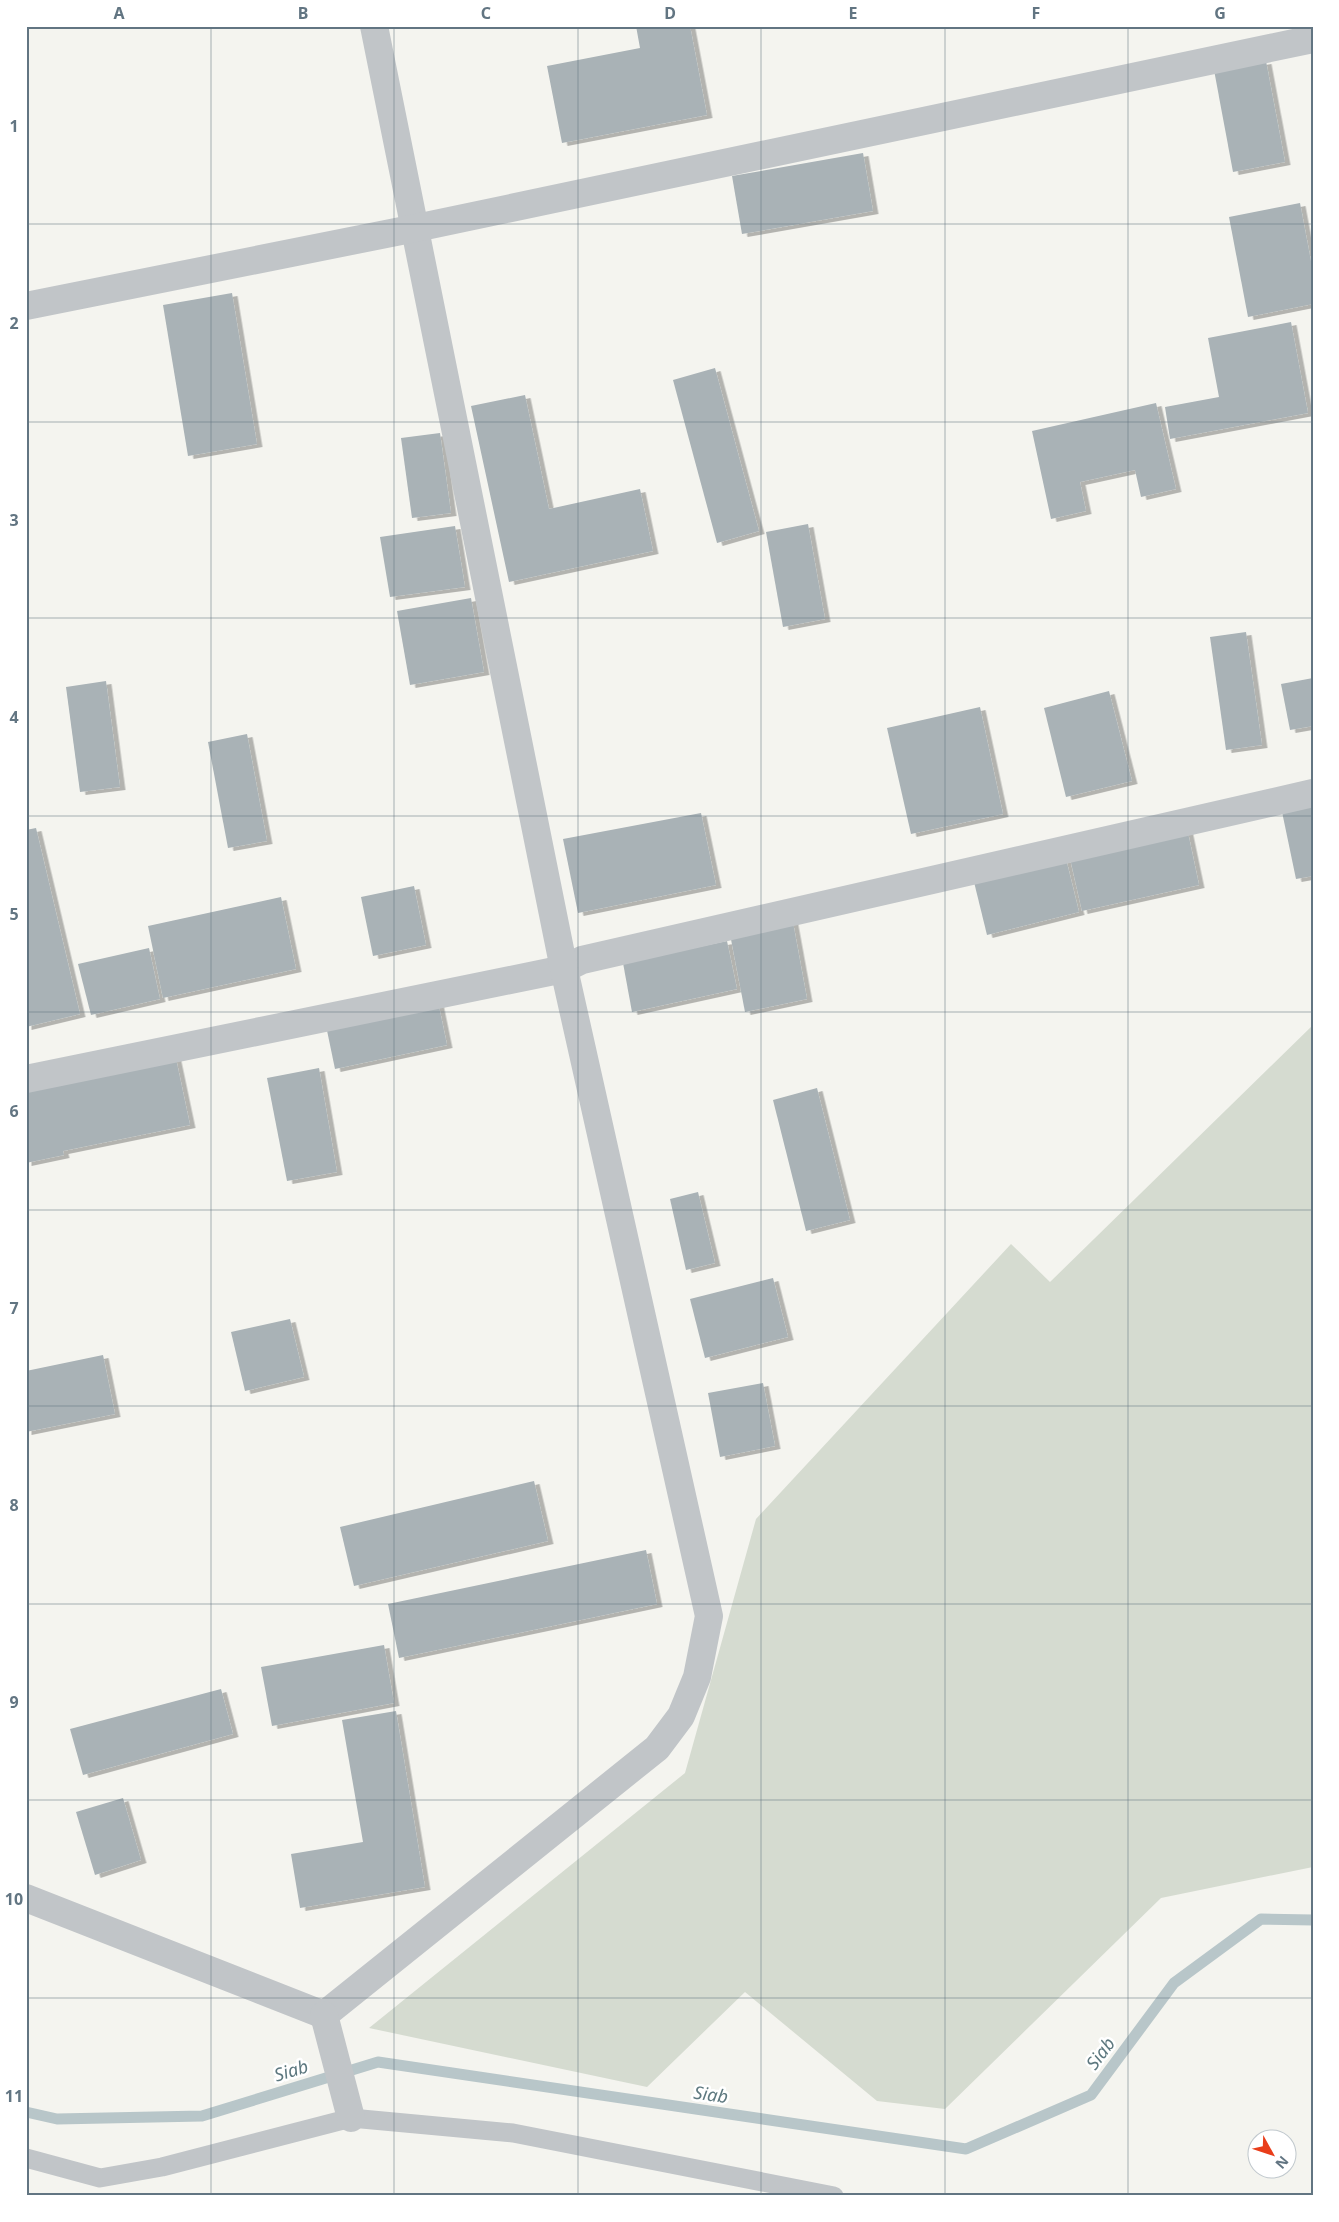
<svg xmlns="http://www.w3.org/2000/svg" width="1339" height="2222" font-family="'Noto Sans',sans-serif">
<defs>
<filter id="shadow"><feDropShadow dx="5.5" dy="3" stdDeviation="0" flood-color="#0004"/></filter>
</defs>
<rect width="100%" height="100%" fill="#f4f4ef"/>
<polygon fill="#d5dbd0" points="1313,1025 1313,1867 1161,1898 945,2109 877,2101 745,1992 647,2087 369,2028 685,1773 756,1519 1011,1244 1050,1282"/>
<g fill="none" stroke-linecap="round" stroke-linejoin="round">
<polyline stroke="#b8c6c9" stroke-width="11" points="26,2112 57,2119 202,2116 378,2062 966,2149 1091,2095 1174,1983 1261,1919 1313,1920"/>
</g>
<g fill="#a9b2b6" filter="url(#shadow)">
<polygon points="636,26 690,26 707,115 562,143 547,66 640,48"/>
<polygon points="1266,61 1285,162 1233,172 1214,70"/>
<polygon points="863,153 873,211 742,234 732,176"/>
<polygon points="1300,203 1313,272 1313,304 1248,317 1229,217"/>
<polygon points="232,293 257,444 188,456 163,305"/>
<polygon points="1291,322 1308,413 1170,439 1165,407 1219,397 1208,338"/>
<polygon points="715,368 759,531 717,543 673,380"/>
<polygon points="525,395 549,509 640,489 653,551 509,582 471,406"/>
<polygon points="1156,403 1176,489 1141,497 1135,470 1080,482 1086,511 1051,519 1032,431"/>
<polygon points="440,433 451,513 412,518 401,438"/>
<polygon points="808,524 825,619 783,627 766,532"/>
<polygon points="455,526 465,587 390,597 380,537"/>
<polygon points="471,598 484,672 410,685 397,611"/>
<polygon points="1246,632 1262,745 1226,750 1210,637"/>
<polygon points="1313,678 1313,726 1290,730 1281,684"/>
<polygon points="106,681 120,787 80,792 66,687"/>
<polygon points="1109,691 1132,781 1066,797 1044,708"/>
<polygon points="980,707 1003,814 911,834 887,728"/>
<polygon points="247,734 267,841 228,848 208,742"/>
<polygon points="1313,800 1313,876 1296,879 1281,807"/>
<polygon points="701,813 716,885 578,913 563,839"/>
<polygon points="36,828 80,1014 26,1027 26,830"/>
<polygon points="1187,828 1199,885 1082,911 1069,854"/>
<polygon points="1066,859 1079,912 987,935 974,882"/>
<polygon points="414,886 426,945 373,956 361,897"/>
<polygon points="281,897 296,969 163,998 148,926"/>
<polygon points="792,917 807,999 745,1012 729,929"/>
<polygon points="727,941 737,989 632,1012 623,963"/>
<polygon points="149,948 160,999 91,1015 78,964"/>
<polygon points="436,992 447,1045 335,1069 324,1016"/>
<polygon points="175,1054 190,1125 63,1151 64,1155 26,1163 26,1089"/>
<polygon points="319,1068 337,1172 287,1181 267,1078"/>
<polygon points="817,1088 850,1220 806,1231 773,1100"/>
<polygon points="698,1192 715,1263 686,1270 670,1199"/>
<polygon points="773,1278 788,1337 705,1358 690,1299"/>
<polygon points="290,1319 304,1377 245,1391 231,1332"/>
<polygon points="103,1355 115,1414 26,1432 26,1371"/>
<polygon points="763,1383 775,1446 720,1457 708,1393"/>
<polygon points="534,1481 548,1541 354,1586 340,1527"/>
<polygon points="646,1550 657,1604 399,1658 388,1604"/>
<polygon points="384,1645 394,1703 272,1726 261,1667"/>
<polygon points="221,1689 233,1734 83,1775 70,1729"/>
<polygon points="396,1711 425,1887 300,1908 291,1854 363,1842 342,1720"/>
<polygon points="123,1798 141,1860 95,1875 76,1812"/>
</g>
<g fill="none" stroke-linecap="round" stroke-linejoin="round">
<polyline stroke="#c1c5c8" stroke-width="19" points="26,2158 100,2178 162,2167 351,2118 513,2133 834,2196"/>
<g stroke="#c1c5c8" stroke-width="28">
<polyline points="26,1079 564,969 582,960 1313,793"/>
<polyline points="26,1898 324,2015"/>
<polyline points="324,2015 657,1748 681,1716 697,1677 709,1616 564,969 374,26"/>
<polyline points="324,2015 351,2118"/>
</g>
<polyline stroke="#c1c5c8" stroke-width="28" points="26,306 416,228 1313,39"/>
</g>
<path fill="none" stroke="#627582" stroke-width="1" stroke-opacity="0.55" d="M211,26V2196M394,26V2196M578,26V2196M761,26V2196M945,26V2196M1128,26V2196M26,224H1313M26,422H1313M26,618H1313M26,816H1313M26,1012H1313M26,1210H1313M26,1406H1313M26,1604H1313M26,1800H1313M26,1998H1313"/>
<g text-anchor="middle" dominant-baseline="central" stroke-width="5" stroke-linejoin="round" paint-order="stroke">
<g font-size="18" font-style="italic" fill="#5d787f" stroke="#fff">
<text transform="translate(1100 2053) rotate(-53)">Siab</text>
<text transform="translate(291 2070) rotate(-17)">Siab</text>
<text transform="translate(711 2094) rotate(8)">Siab</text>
</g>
</g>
<rect width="1339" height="2222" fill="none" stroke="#ffffff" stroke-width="55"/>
<g transform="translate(1272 2154) rotate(130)"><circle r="24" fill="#ffffff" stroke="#c0c8cd"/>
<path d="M0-4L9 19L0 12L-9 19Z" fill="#e93d1a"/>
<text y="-8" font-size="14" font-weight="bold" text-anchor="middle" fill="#627582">N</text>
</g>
<rect x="28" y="28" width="1284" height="2166" fill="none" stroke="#627582" stroke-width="2"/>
<g font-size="16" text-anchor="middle" font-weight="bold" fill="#627582">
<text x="119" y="19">A</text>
<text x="303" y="19">B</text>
<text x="486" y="19">C</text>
<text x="670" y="19">D</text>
<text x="853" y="19">E</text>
<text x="1036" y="19">F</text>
<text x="1220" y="19">G</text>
<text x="14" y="132">1</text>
<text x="14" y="329">2</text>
<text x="14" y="526">3</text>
<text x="14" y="723">4</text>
<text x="14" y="920">5</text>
<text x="14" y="1117">6</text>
<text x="14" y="1314">7</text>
<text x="14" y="1511">8</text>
<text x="14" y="1708">9</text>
<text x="14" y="1905">10</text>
<text x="14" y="2102">11</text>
</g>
</svg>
